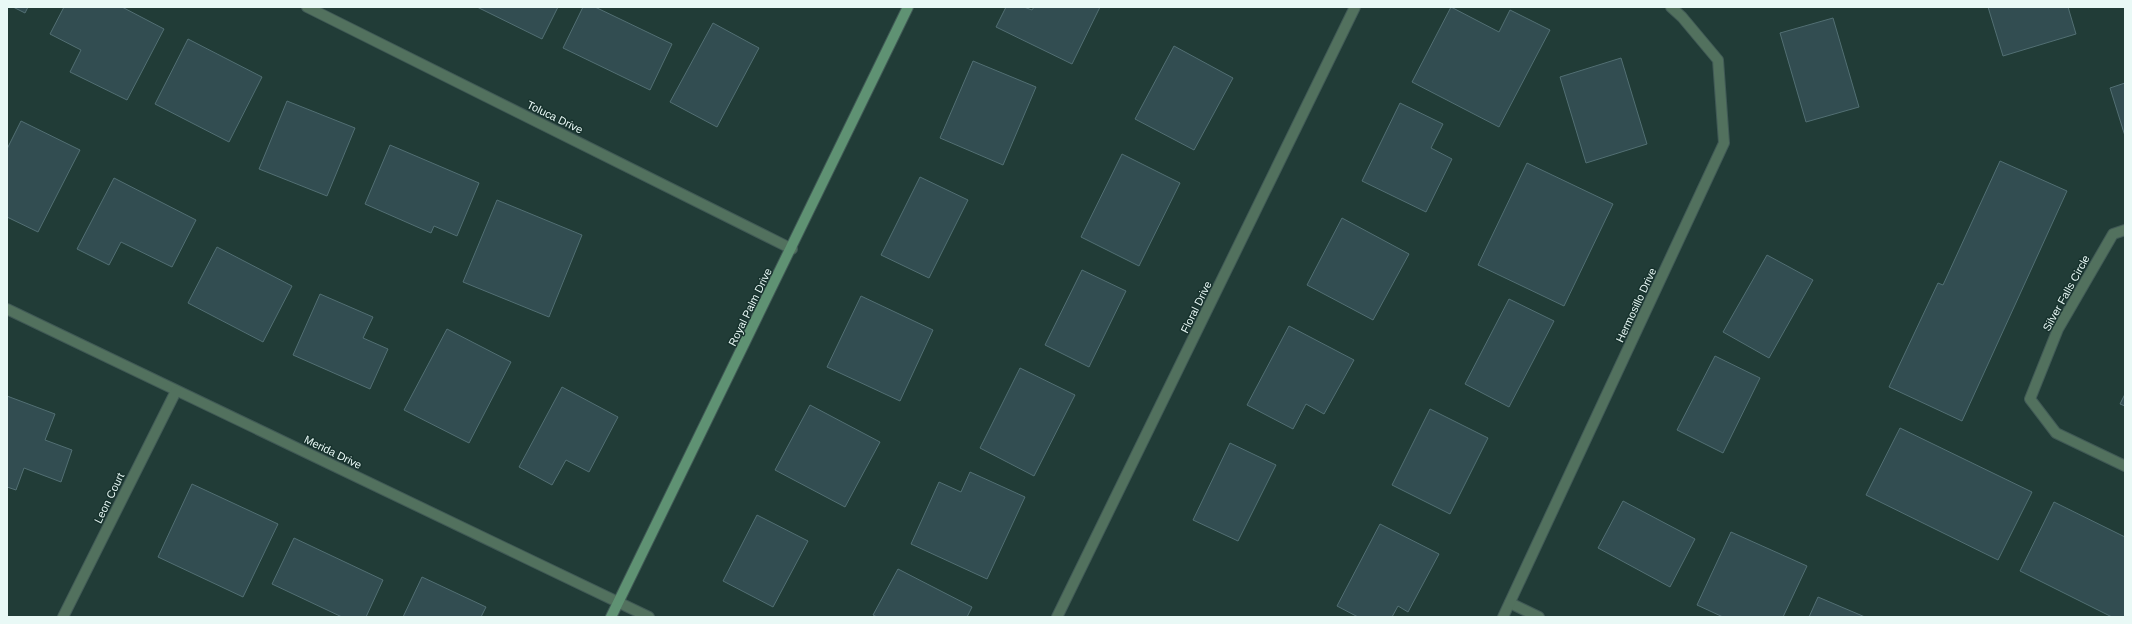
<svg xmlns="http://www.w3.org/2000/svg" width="2132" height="624" font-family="Arial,sans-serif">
<rect width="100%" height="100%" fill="#213c37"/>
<g fill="#324d51" stroke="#526f73">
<polygon points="13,7 28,7 25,13"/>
<polygon points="64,7 122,7 164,29 127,100 70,72 81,50 50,34"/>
<polygon points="477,7 558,7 542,39"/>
<polygon points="583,7 595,7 672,44 650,90 563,48"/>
<polygon points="1006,7 1024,7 1032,10 1034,7 1100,7 1072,64 996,27"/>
<polygon points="1451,7 1499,32 1510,10 1550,30 1499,127 1412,82"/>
<polygon points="1988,7 2068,7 2076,34 2003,56"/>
<polygon points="1833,18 1859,107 1806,122 1780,33"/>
<polygon points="713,23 759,48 717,127 670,102"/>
<polygon points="188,39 262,77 229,142 155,104"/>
<polygon points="1174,46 1233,78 1194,150 1135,119"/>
<polygon points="1621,58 1647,144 1586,163 1560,77"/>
<polygon points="973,61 1036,87 1003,165 940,138"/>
<polygon points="2125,83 2125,136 2110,88"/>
<polygon points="287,101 355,128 327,196 259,169"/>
<polygon points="1400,103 1443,124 1431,148 1452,159 1426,212 1362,181"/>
<polygon points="21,121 80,150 38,232 7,217 7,149"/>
<polygon points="390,145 479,183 457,236 434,226 431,233 365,204"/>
<polygon points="1122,154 1180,183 1139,266 1081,237"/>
<polygon points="2000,161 2067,191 1962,421 1889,387 1938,283 1943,285"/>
<polygon points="1527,163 1613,204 1564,306 1478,265"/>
<polygon points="920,177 968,200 929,278 881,255"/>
<polygon points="114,178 196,220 172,267 121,242 109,265 77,249"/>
<polygon points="497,200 582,235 549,317 463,282"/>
<polygon points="1342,218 1409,254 1373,320 1307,285"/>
<polygon points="217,247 292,286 263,342 188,303"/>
<polygon points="1767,255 1813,280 1769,358 1723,332"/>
<polygon points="1082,270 1126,291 1089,367 1045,345"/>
<polygon points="320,294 373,317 363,338 388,349 370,389 293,355"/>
<polygon points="861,296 933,330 900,401 827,367"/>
<polygon points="1509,299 1554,321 1509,407 1465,384"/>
<polygon points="1289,326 1354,360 1324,414 1306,404 1293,429 1247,405"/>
<polygon points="447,329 511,362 469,443 404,410"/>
<polygon points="1715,356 1760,378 1723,453 1677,430"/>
<polygon points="1020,368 1075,395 1034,476 980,448"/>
<polygon points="562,387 618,417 589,472 566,460 552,485 519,467"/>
<polygon points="2125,394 2125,406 2120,404"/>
<polygon points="7,396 55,414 45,440 72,450 61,482 24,468 16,490 7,487"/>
<polygon points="810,405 880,442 845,507 775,470"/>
<polygon points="1430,409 1488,438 1450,514 1392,485"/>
<polygon points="1900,428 2032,492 1998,560 1866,495"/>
<polygon points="1230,443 1276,465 1238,541 1193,520"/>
<polygon points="970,472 1025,497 987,579 911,544 939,482 961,492"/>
<polygon points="192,484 278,524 243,597 158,557"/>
<polygon points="1623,501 1695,539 1670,587 1598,548"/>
<polygon points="2054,502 2125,537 2125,617 2112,617 2020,571"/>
<polygon points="757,515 808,541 773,607 723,581"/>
<polygon points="1380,524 1439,554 1408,612 1398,606 1392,617 1358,617 1337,606"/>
<polygon points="1731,532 1807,566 1783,617 1723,617 1697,605"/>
<polygon points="294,538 383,580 366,617 342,617 272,584"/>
<polygon points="898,569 972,607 967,617 877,617 873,615"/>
<polygon points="422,577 486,607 481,617 403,617"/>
<polygon points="1818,597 1865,617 1809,617"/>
</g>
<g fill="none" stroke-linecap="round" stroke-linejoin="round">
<g stroke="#415a56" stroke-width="12">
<polyline id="lane" points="2125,230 2113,234 2058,329 2030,399 2056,433 2125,466"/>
</g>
<g stroke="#415a56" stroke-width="12">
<g id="street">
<polyline points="307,7 792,249"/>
<polyline points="7,309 649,617"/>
<polyline points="1510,603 1539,617"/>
<polyline points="63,617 176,391"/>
<polyline points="1057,617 1355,7"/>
<polyline points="1503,617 1724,143 1718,60 1682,17 1671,7"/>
</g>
</g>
<g stroke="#415a56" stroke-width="12">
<polyline id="secondary" points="611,617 908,7"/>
</g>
<use href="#lane" stroke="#52715e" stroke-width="10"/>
<use href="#street" stroke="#52715e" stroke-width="10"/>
<use href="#secondary" stroke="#5f9273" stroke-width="10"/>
</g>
<g text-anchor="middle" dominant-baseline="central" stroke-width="3" stroke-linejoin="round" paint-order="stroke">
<g font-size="11" fill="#e9f9f6" stroke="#17322d">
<text transform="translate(555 117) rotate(26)">Toluca Drive</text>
<text transform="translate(2066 293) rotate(-61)">Silver Falls Circle</text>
<text transform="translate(1636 305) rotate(-65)">Hermosillo Drive</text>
<text transform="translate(750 307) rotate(-64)">Royal Palm Drive</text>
<text transform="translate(1196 307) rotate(-64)">Floral Drive</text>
<text transform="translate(333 452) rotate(26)">Merida Drive</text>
<text transform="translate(109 498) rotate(-64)">Leon Court</text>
</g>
</g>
<rect width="2132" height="624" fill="none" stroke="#e9f9f6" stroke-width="16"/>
</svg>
